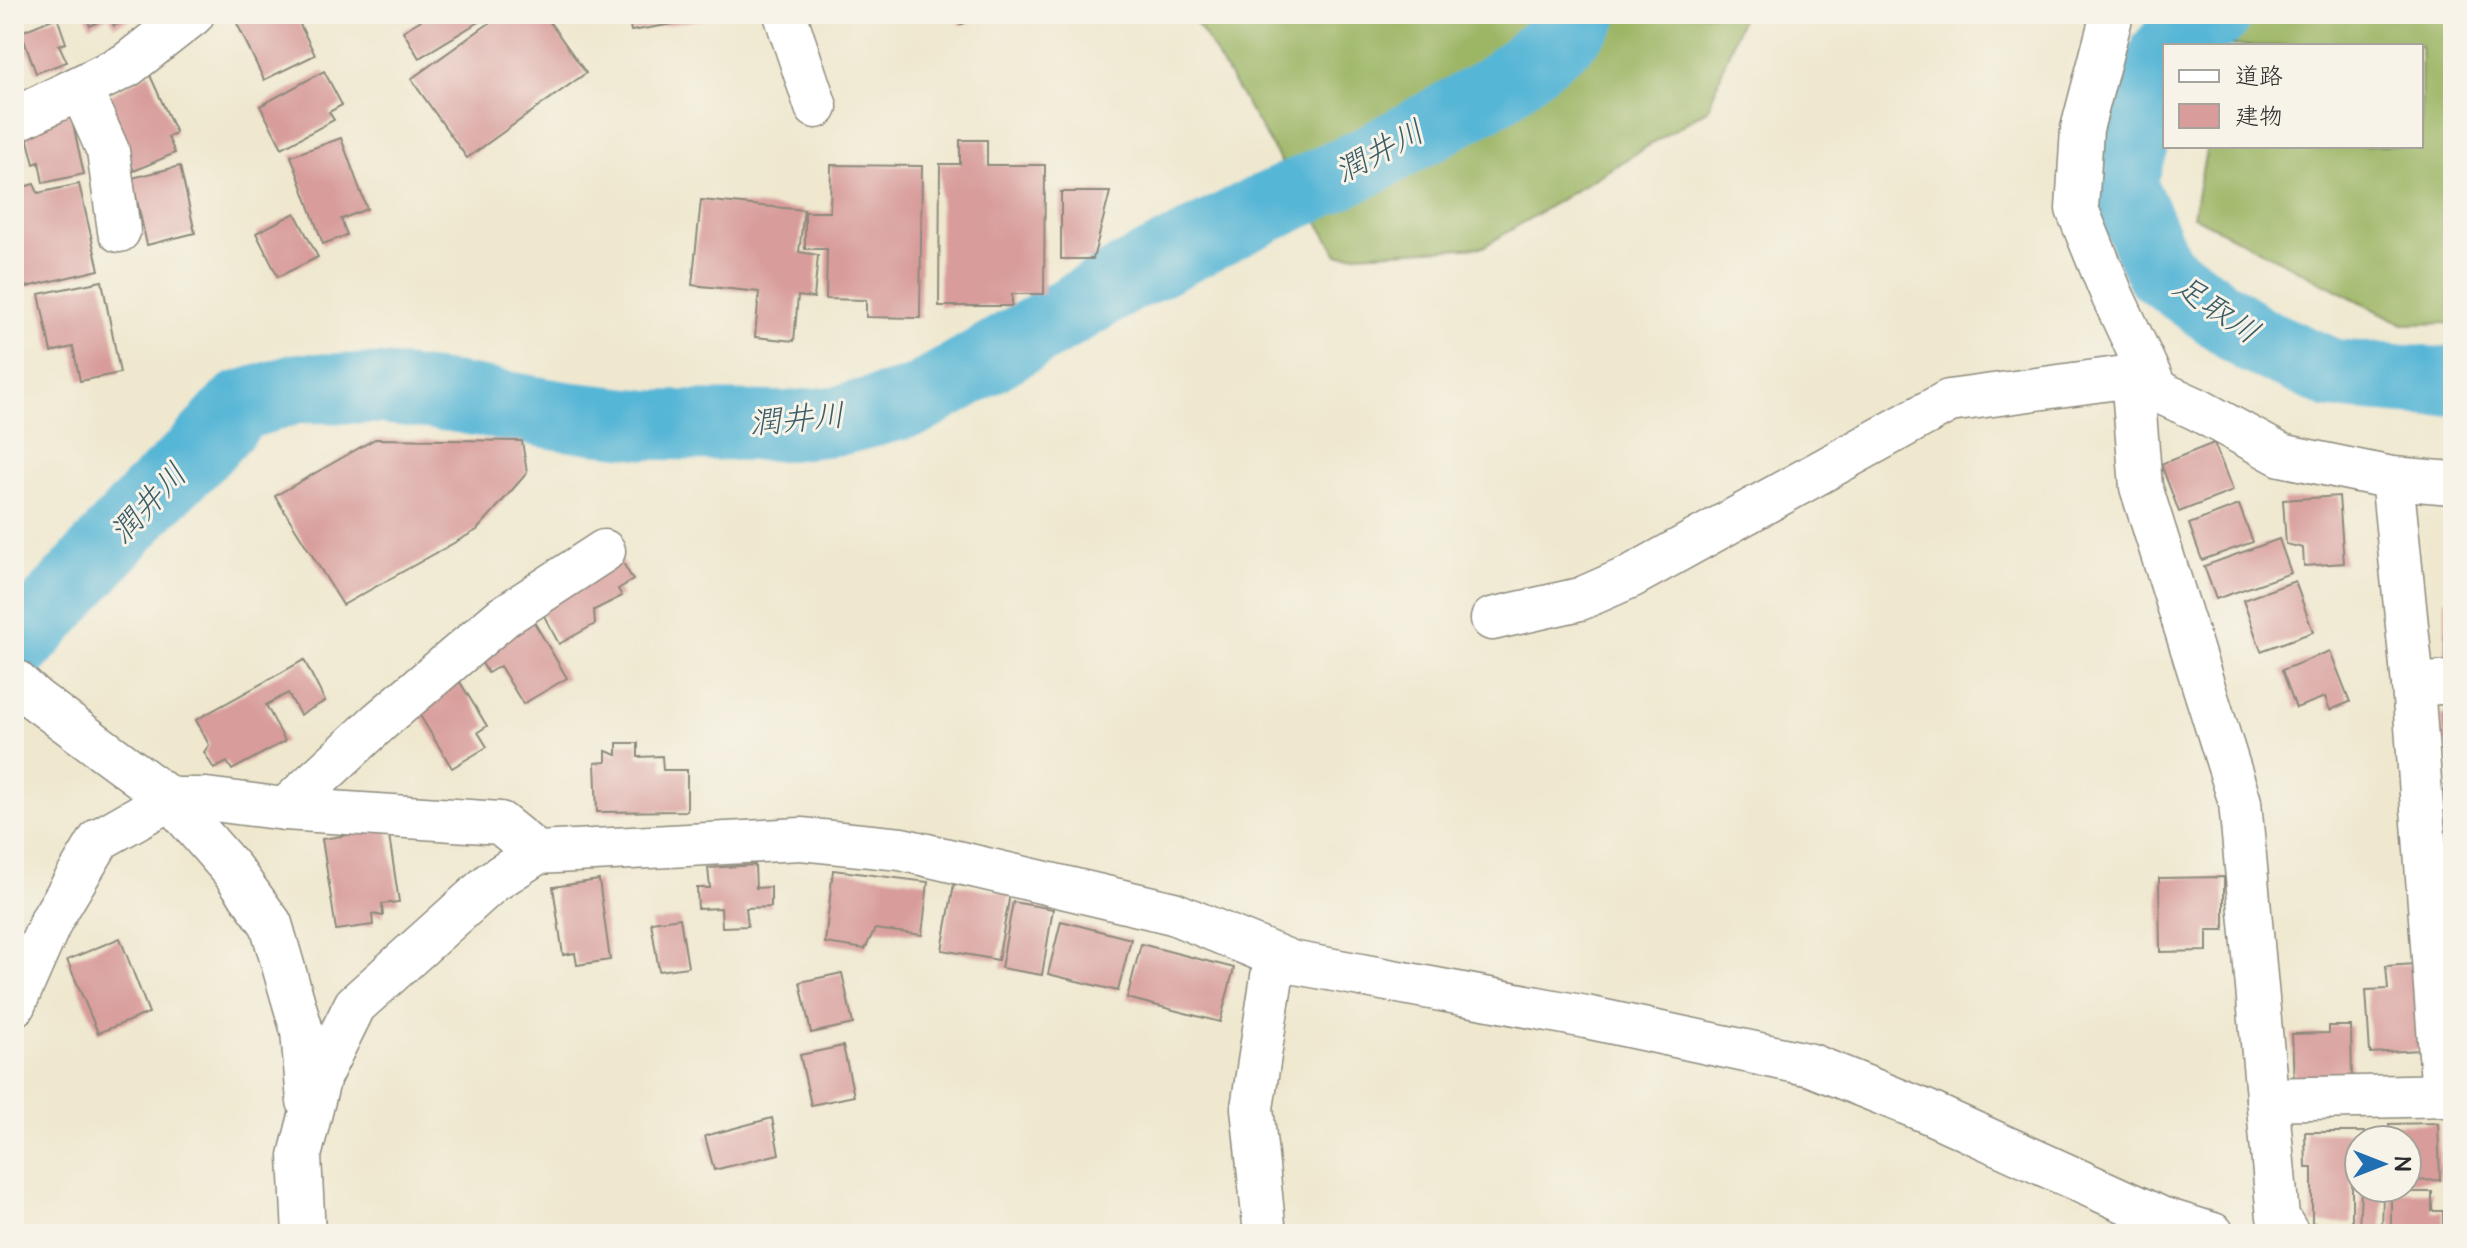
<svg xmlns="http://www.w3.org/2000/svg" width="2467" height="1248" font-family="'Architects Daughter','Klee One',sans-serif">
<rect width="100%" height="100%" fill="#f7f3e8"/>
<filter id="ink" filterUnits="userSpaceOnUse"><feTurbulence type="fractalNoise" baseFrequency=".0125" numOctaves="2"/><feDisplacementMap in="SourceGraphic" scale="16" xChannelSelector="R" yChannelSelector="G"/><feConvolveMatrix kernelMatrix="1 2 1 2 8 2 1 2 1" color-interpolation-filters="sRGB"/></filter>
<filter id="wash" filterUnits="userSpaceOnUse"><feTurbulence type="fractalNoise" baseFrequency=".006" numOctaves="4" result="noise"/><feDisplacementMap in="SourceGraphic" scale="32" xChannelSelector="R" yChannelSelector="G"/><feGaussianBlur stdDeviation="1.8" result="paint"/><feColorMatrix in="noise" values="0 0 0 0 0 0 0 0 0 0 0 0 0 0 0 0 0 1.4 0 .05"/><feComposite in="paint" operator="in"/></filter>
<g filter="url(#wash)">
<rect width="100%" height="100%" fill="#efe8cf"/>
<g fill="#9db666" stroke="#647048" stroke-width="2">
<polygon points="1188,14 1743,14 1708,109 1483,247 1338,255 1200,28"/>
<polygon points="2187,14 2453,14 2453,323 2403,324 2193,216 2207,146 2421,146 2421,46 2203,46"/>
</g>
<polygon fill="#57b6d6" stroke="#417080" stroke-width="2" points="104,548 14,675 14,633"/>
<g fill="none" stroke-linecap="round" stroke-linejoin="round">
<g stroke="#57b6d6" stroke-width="70">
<polyline points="2171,46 2217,14"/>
<polyline points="2165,53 2121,183 2160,271 2253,339 2332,374 2433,382 2453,380"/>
<polyline points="14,651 149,500 198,453 240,406 299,388 382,389 452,397 565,416 649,425 788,426 841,420 916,401 1127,278 1251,215 1370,160 1496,90 1565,35 1584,14"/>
</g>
</g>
<g id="blocks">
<g fill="#d89d9b">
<polygon points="85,14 140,14 114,26 109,16 90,26"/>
<polygon points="240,14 295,14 315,55 264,80 234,17"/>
<polygon points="431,14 482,14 485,18 419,58 403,31"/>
<polygon points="502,14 550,14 546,17 586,73 467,158 411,79"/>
<polygon points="628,14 702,14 703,19 631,31"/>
<polygon points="955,14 987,14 960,25"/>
<polygon points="57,17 66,43 59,45 67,62 36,73 21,32"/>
<polygon points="324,71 342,105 329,112 334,120 282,148 260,106"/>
<polygon points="149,73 176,133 168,137 175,153 134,171 102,100"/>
<polygon points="70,111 84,174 43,183 39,162 34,164 25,129"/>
<polygon points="341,138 367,209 341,219 347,235 323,244 291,156"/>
<polygon points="960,140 987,140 987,165 1045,165 1044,294 1012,294 1012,306 939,306 940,164 960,164"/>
<polygon points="831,165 922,166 920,318 866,317 866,300 826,299 827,249 805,249 805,212 830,212"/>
<polygon points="180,166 195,233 147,245 132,178"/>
<polygon points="34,184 38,193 79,184 99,270 14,290 14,199 16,199 16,189"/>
<polygon points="1061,192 1110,192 1093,259 1061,259"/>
<polygon points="701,200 804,210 799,252 818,255 814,298 798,296 794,341 755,337 759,292 692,285"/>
<polygon points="295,213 318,257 278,277 256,233"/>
<polygon points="102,281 120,373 80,381 73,347 51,352 39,294"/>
<polygon points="375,439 522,441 527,473 477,530 343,605 275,496"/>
<polygon points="2214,443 2233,491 2179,512 2161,464"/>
<polygon points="2339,496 2344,563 2304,566 2303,548 2286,544 2283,500"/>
<polygon points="2239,505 2253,542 2202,560 2189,524"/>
<polygon points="2279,539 2291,573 2216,599 2204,566"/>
<polygon points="618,554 633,580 618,589 622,596 594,610 595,624 559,644 535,599"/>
<polygon points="2295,581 2313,632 2261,651 2243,600"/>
<rect x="2445" y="599" width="8" height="58"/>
<polygon points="531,617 567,678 523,704 500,666 488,673 474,650"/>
<polygon points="2330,651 2350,702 2330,710 2325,697 2296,708 2282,670"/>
<polygon points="304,660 325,701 300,715 288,693 266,705 285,741 232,770 227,762 214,769 204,752 209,745 196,720"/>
<polygon points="460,682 487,726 478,732 487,747 452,768 416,709"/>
<polygon points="2442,715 2453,715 2453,743 2443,744"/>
<polygon points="617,743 638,743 638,757 662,756 663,770 687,770 687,811 597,812 595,763 606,762 606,751 617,755"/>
<polygon points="2445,791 2453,791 2453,825 2447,825"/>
<polygon points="388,829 399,902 382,904 383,916 372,914 373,925 336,930 322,839"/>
<polygon points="755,865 756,888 771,887 771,907 746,908 748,926 722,927 721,908 698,909 697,888 710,888 708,868"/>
<polygon points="833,870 928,882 922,935 875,929 865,949 825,943"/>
<polygon points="2224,877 2224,930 2207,930 2207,951 2160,952 2159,878"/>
<polygon points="599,880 610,960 577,965 575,953 563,955 553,887"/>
<polygon points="954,884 1010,894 998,960 942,950"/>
<polygon points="1013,902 1053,909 1042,975 1001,968"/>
<polygon points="680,918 688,967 659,971 651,922"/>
<polygon points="1061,921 1131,939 1118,991 1048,974"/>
<polygon points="120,938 149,1013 98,1033 67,960"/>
<polygon points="1141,944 1234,968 1220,1022 1127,998"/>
<polygon points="2415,964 2420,1050 2370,1053 2366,990 2388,989 2386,966"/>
<polygon points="842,973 853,1024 811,1033 800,982"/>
<polygon points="2329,1026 2351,1026 2352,1082 2294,1084 2292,1034 2329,1033"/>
<polygon points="843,1046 854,1096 811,1105 800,1055"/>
<polygon points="772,1118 779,1154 714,1170 705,1136"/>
<polygon points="2438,1123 2440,1180 2407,1181 2407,1140 2389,1140 2389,1124"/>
<polygon points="2305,1132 2365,1132 2365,1140 2359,1140 2359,1149 2352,1149 2352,1223 2312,1223 2312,1168 2306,1168"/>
<polygon points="2361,1192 2383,1193 2382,1229 2359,1228"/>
<polygon points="2391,1192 2432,1192 2432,1211 2443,1211 2443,1234 2391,1234"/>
</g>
</g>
</g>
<g filter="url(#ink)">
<use href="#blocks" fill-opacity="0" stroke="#8d8a7d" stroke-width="2"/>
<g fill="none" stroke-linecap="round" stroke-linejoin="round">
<g stroke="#8d8a7d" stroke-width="45">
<g id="minor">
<polyline points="785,14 816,107"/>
<polyline points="2112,14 2082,129 2077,209 2113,297 2157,391 2197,409 2281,455 2392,478 2453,483"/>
<polyline points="81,90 108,151 119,231"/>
<polyline points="2157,391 2132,376 2141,487 2240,802 2278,1217 2288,1234"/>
<polyline points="2392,478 2413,685 2443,1096"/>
<polyline points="1492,619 1580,599 1630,577 1949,401 2132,376"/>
<polyline points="14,680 35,699 170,799 232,870 271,924 302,1031 308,1101"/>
<polyline points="2413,685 2453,682"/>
<polyline points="285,809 379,722 503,617 604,551"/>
<polyline points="14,1005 52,919 100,839 170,799 206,799 285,809 500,823 537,853"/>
<polyline points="2267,1099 2453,1095"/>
<polyline points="304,1234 300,1156 320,1076 355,1005 492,882 537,853 801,839 901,849 1173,913 1291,962 1586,1017 1811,1065 1928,1112 2161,1218 2213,1234"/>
<polyline points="1265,1234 1252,1108 1275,957"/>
</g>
</g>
<g stroke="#8d8a7d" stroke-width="47">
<polyline id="tertiary" points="14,120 127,65 192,14"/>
</g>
<use href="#minor" stroke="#fff" stroke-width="42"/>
<use href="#tertiary" stroke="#fff" stroke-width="44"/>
</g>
</g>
<g text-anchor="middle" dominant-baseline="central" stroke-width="6" stroke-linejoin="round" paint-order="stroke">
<g font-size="32" font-style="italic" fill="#3a5c67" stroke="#f7f3e8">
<text transform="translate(1380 152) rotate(-28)">潤井川</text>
<text transform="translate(2216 310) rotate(34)">足取川</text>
<text transform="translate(797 420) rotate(-5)">潤井川</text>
<text transform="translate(149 504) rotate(-47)">潤井川</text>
</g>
</g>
<rect width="2467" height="1248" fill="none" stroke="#f7f3e8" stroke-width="48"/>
<rect x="2163" y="44" width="260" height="104" fill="#f7f3e8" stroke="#a5a39c" stroke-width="2"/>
<rect x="2179" y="70" width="40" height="12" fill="#ffffff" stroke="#a5a39c" stroke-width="2"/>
<text x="2235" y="84" font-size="24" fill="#2b2b2b">道路</text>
<rect x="2179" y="104" width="40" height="24" fill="#d89d9b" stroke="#a5a39c" stroke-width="2"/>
<text x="2235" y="124" font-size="24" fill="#2b2b2b">建物</text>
<g transform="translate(2383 1164) rotate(90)"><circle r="38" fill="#f7f3e8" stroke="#a5a39c" stroke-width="2"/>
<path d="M0-6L14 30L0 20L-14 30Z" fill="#1f6fb2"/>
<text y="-12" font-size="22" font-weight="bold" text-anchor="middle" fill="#2b2b2b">N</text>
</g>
</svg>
